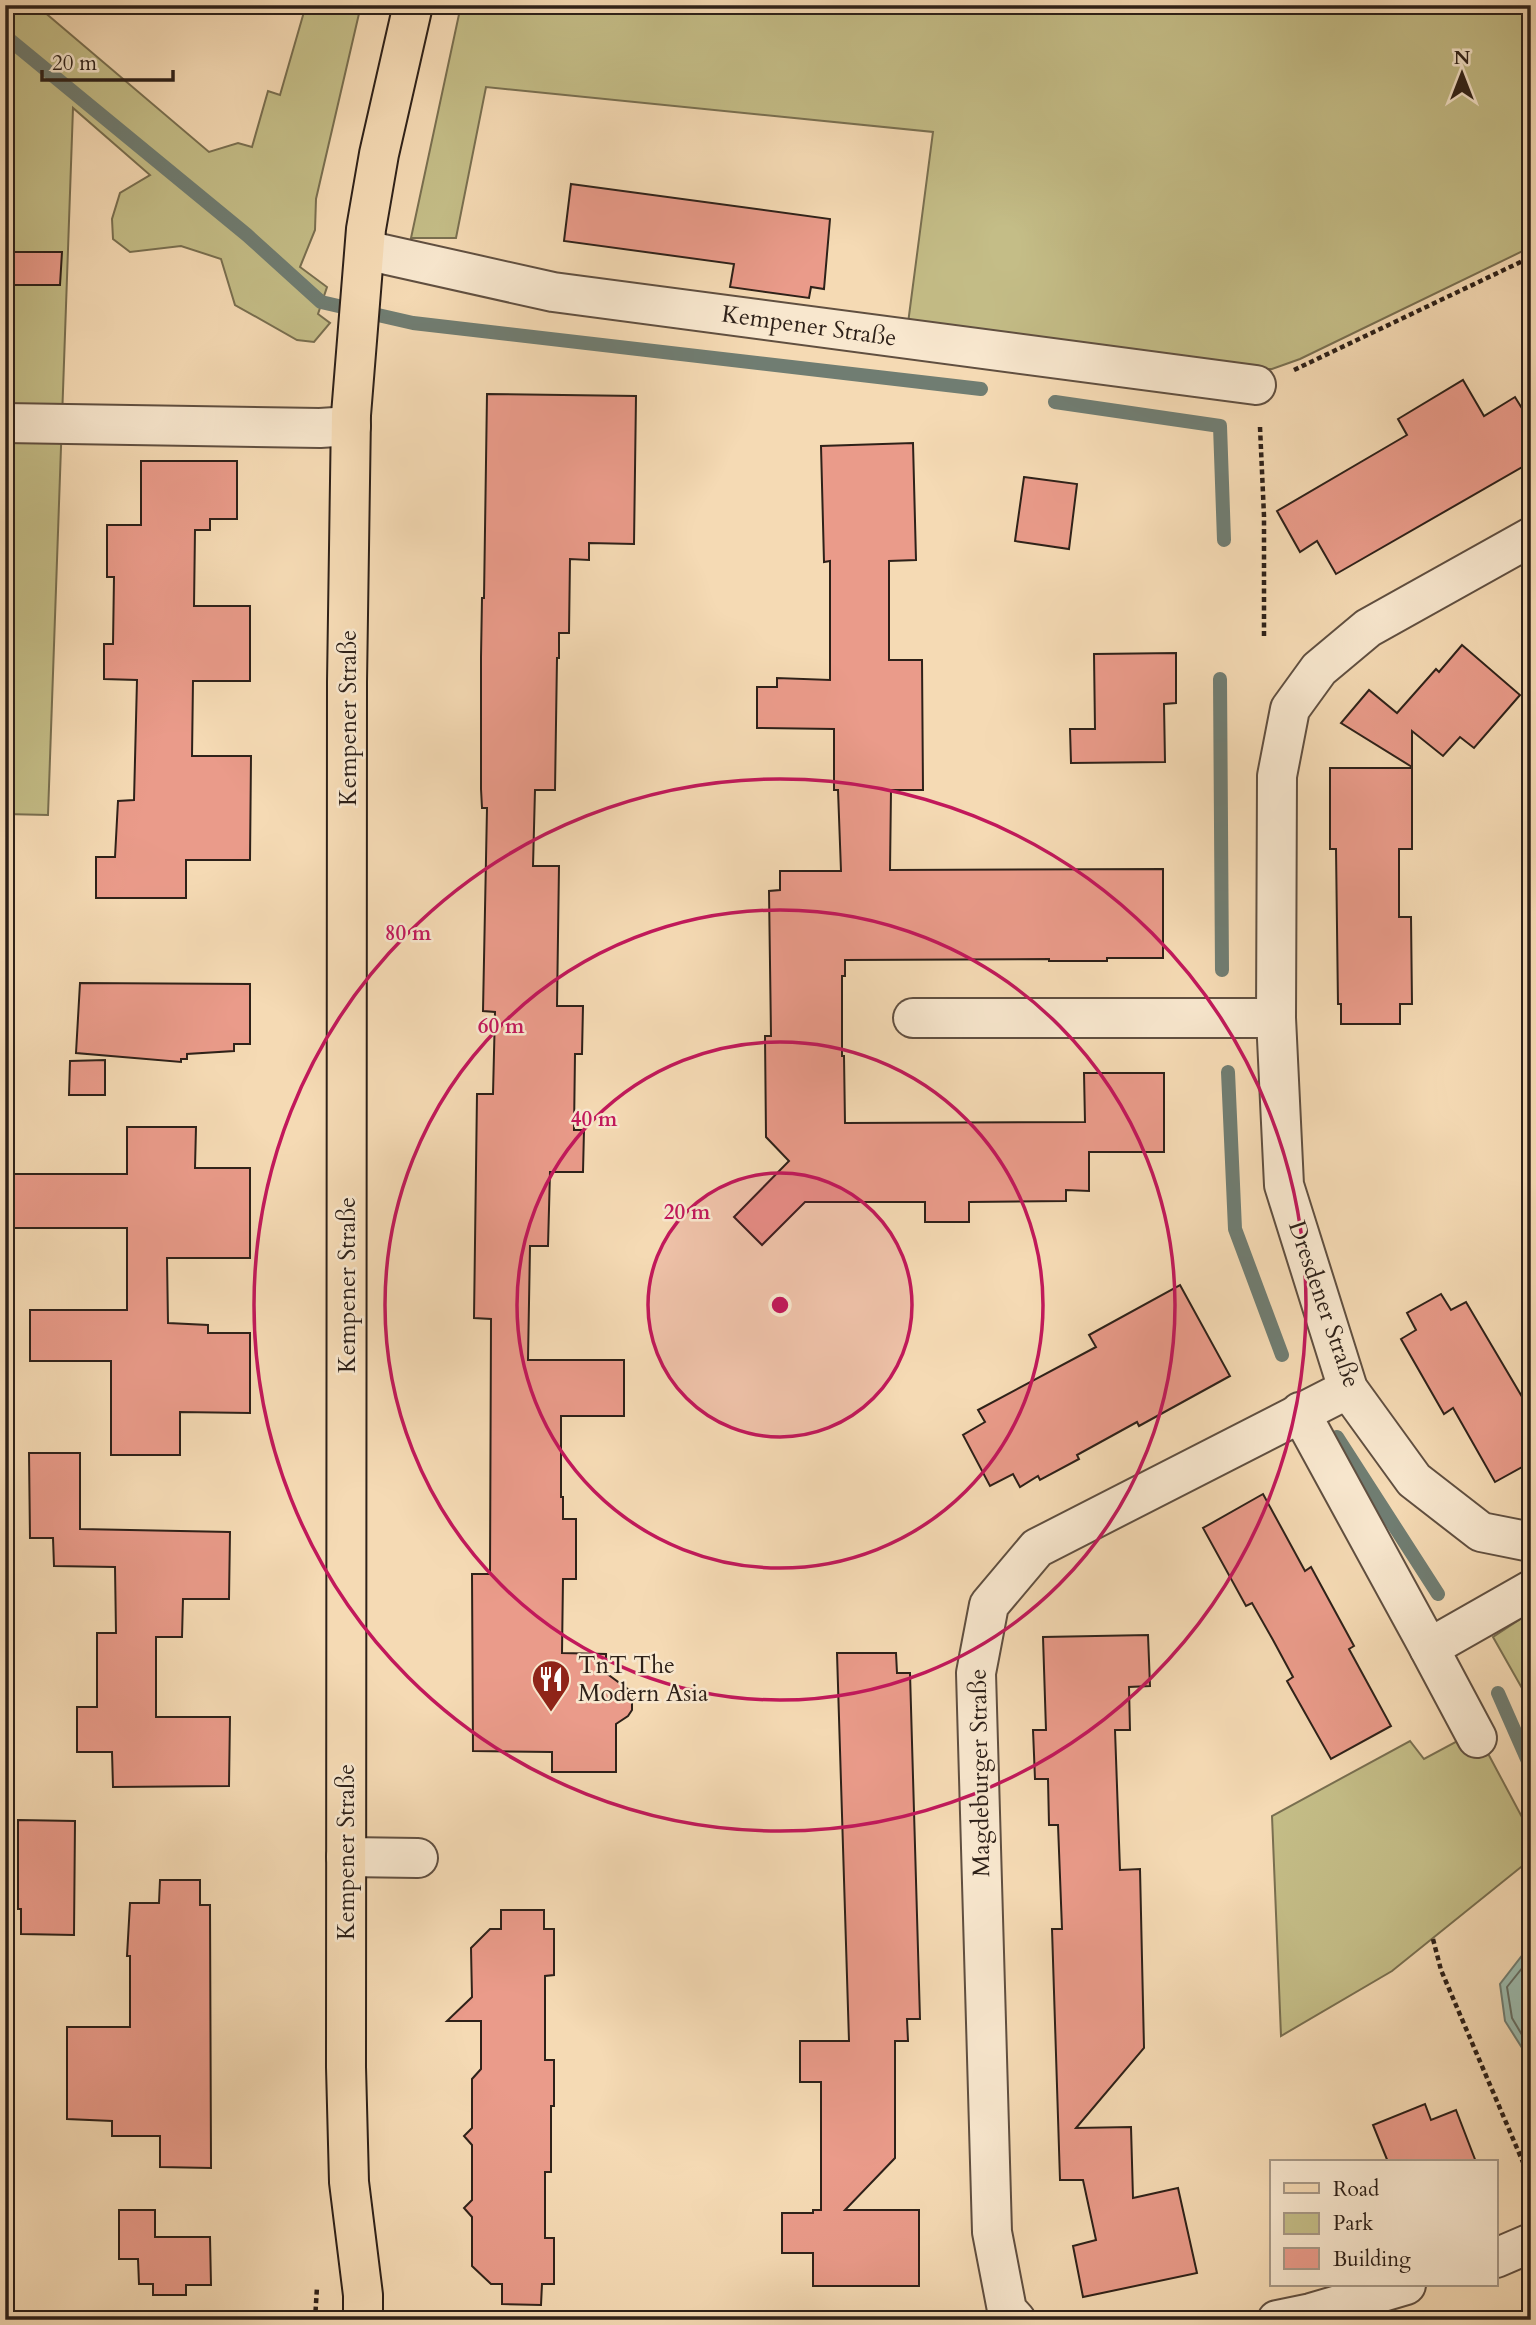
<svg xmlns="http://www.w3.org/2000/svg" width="1536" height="2325" font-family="Cardo,serif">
<rect width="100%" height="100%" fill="#f5dab4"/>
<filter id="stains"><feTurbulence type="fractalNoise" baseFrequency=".00286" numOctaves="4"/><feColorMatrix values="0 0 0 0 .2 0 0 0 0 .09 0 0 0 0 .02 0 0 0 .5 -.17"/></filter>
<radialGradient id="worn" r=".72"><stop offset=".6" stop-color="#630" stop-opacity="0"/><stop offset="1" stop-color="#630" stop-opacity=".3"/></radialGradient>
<g fill="#c4bd87" stroke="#796f50" stroke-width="2">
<polygon points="5,5 36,5 209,152 238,143 252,147 268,91 280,95 306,5 361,5 316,199 315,230 300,267 327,287 318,314 330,323 314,342 297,340 235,305 221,259 181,246 130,252 113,239 112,219 120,193 150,175 73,108 48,815 5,814"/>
<polygon points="461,5 1531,5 1531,247 1300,359 1272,369 1202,369 907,331 933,132 486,87 456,238 411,238"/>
<polygon points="1531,1612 1531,1704 1493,1637"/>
<polygon points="1476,1731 1531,1834 1526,1863 1392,1971 1281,2036 1272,1816 1410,1741 1424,1759"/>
</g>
<polygon fill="#9cbbae" stroke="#707d72" stroke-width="2" points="1531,1944 1531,2062 1505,2021 1500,1984"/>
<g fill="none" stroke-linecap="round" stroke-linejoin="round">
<polyline stroke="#656e64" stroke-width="2" points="1531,1957 1507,1987 1512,2018 1531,2050"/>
<g stroke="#707d72" stroke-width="14">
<polyline points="5,36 247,235 321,302 413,323 981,389"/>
<polyline points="1055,402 1220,426 1224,540"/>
<polyline points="1220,679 1222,970"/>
<polyline points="1228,1072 1235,1229 1282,1355"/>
<polyline points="1337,1437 1438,1594"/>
<polyline points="1498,1693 1531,1768"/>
</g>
</g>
<g fill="#ea9b8a" stroke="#2e2119" stroke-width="2">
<polygon points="571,184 830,219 824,289 811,287 809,298 730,287 734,264 564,241"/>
<polygon points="8,252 62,252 60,285 7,285"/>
<polygon points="1463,380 1484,416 1515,397 1531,423 1531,462 1336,574 1317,541 1300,552 1277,511 1407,435 1398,419"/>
<polygon points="487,394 636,396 634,544 589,543 589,560 570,559 569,633 559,633 559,658 557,658 555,790 535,790 533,866 559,866 557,1006 583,1006 582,1054 575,1054 574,1130 584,1130 583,1172 550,1172 548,1246 530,1246 528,1360 624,1360 624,1416 561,1416 561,1497 563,1497 563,1519 576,1519 576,1579 563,1579 562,1653 606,1654 606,1673 629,1690 632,1696 632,1710 628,1716 616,1724 616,1772 552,1772 552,1752 473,1751 472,1574 490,1574 491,1319 474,1318 477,1094 493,1094 495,1012 483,1011 487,808 482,808 481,789 481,657 482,598 484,598"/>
<polygon points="913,443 916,560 889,561 889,660 922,660 923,790 891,790 890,870 1163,869 1163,958 1107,958 1107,961 1049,961 1049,959 845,960 845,976 842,976 842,1056 844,1056 845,1123 1085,1122 1084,1073 1164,1073 1164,1152 1089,1152 1089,1191 1066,1190 1066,1201 969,1202 969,1222 925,1222 925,1202 805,1202 762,1245 734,1217 789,1161 766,1137 765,1036 771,1036 769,891 780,890 780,871 841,871 838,790 834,790 834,729 757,728 757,687 777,687 777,678 830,680 830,561 824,562 821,446"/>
<polygon points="141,461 237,461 237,519 210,519 210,530 195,530 194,606 250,606 250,681 193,681 192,756 251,756 250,860 186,860 186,898 96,898 96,857 115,857 118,801 134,800 137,680 104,679 104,644 113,644 114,577 107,577 107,525 141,525"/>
<polygon points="1024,477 1077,484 1069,549 1015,541"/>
<polygon points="1462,645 1520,695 1474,748 1460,737 1443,756 1412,731 1412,767 1341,723 1369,690 1397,713 1436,669 1439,672"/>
<polygon points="1176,653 1176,703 1164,704 1165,762 1071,763 1070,729 1095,729 1094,654"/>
<polygon points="1330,768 1412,768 1412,849 1399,849 1399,917 1411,917 1412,1004 1400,1004 1400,1024 1341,1024 1341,1004 1338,1004 1336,849 1330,849"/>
<polygon points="80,983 250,984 250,1044 234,1044 234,1051 187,1054 187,1059 181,1059 181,1062 76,1053"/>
<polygon points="105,1060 105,1095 69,1095 70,1061"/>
<polygon points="127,1127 196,1127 195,1168 250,1168 250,1258 167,1258 168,1323 208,1325 208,1333 250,1333 250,1413 180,1412 180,1455 111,1455 111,1361 30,1361 30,1310 127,1310 127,1228 13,1228 13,1174 127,1174"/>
<polygon points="1180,1285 1230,1376 1139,1426 1137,1422 1077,1455 1079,1459 1040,1480 1038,1476 1020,1487 1013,1474 990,1486 963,1435 985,1422 978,1410 1096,1347 1089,1335"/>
<polygon points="1441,1294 1451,1310 1466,1302 1531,1412 1531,1462 1495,1482 1453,1408 1444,1414 1401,1339 1416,1330 1407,1313"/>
<polygon points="29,1453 80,1453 80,1529 230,1532 229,1599 183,1599 182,1637 156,1637 156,1717 230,1717 229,1786 113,1787 112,1752 77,1752 77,1707 97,1707 97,1633 116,1633 115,1567 54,1566 53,1538 30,1538"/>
<polygon points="1263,1494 1305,1571 1311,1567 1354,1646 1349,1649 1391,1726 1331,1759 1287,1681 1293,1677 1273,1640 1252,1603 1246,1606 1203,1528"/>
<polygon points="1148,1635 1150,1686 1129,1687 1130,1730 1115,1730 1120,1870 1140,1869 1144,2048 1076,2128 1131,2127 1133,2198 1178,2188 1197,2273 1083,2297 1073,2246 1096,2240 1083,2180 1060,2180 1052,1929 1062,1929 1058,1825 1049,1825 1048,1779 1035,1779 1033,1730 1046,1730 1043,1637"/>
<polygon points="837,1653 896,1653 897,1673 910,1673 920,2019 907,2019 908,2041 895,2041 895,2158 845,2210 919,2210 919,2286 813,2286 813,2253 782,2253 782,2213 813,2213 813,2210 821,2210 821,2082 800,2082 800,2041 849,2041"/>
<polygon points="18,1820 75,1821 74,1935 21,1934 21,1909 18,1909"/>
<polygon points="160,1880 200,1880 200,1905 210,1905 211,2168 160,2167 160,2136 112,2136 112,2121 67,2119 67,2027 130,2027 130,1956 127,1956 130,1903 159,1903"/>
<polygon points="501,1910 544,1910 544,1929 554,1929 554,1975 545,1976 545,2060 554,2060 554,2106 551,2106 551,2172 545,2172 545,2238 554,2238 554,2284 542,2284 541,2305 502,2304 502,2284 491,2284 472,2266 472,2217 464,2208 472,2200 472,2145 464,2136 472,2128 472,2079 481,2069 481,2021 447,2021 472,1997 471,1948 490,1929 501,1929"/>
<polygon points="1425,2104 1431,2120 1456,2110 1476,2162 1388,2162 1373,2125"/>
<polygon points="119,2210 155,2210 155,2237 210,2237 211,2285 186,2285 186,2295 153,2295 153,2284 139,2284 138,2259 119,2259"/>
</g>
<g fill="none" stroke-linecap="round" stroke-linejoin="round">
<g stroke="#604f40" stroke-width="42">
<g id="minor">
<polyline points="365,250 553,292 1256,385"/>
<polyline points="5,423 320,428 351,426"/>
<polyline points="1531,537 1368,628 1319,669 1290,709 1277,776 1276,1018 1284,1185 1348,1389 1414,1480 1481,1532 1531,1542"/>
<polyline points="913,1018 1276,1018"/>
<polyline points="1300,1412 1429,1648 1531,1590"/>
<polyline points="1429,1648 1477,1738"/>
<polyline points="346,1857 418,1858"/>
<polyline points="1496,2258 1531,2243"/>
<polyline points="1016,2320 1007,2310 992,2232 976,1673 989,1605 1037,1548 1348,1389"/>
<polyline points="1277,2320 1311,2313 1406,2285"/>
</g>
</g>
<g stroke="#2e2119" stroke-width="42">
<polyline id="major" points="363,2320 363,2295 349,2182 346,2067 347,682 351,415 366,229 379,154 413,5"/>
</g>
<g stroke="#2e2119" stroke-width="4.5" stroke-dasharray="5 3.5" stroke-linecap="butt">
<polyline points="1294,370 1531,257"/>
<polyline points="1260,427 1264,516 1264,639"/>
<polyline points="1433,1939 1441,1970 1531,2181"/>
<polyline points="315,2320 317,2287"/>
</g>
<use href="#minor" stroke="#f8e7ce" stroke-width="38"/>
<use href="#major" stroke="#f5dab4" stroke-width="38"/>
</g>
<circle cx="780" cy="1305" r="132" fill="#c2185b" fill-opacity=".12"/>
<g fill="none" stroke="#c2185b" stroke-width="3.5">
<circle cx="780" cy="1305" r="132"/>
<circle cx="780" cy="1305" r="263"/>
<circle cx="780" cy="1305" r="395"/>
<circle cx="780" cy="1305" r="526"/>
</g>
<defs>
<g id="restaurant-pin" transform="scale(2.0125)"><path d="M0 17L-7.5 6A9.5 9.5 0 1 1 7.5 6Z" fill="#8f2418" stroke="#f8e7ce"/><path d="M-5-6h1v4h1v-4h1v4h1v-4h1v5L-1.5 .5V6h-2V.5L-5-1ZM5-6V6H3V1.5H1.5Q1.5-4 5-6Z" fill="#fff"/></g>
</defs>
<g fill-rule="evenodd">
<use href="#restaurant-pin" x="551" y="1679"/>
</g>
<g text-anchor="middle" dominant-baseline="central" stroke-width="5" stroke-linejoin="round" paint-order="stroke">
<g font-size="24" fill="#2e2119" stroke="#f8e7ce">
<text transform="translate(809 326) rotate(8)">Kempener Straße</text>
<text transform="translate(348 718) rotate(-90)">Kempener Straße</text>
<text transform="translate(347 1285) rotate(-90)">Kempener Straße</text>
<text transform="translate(1324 1304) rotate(71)">Dresdener Straße</text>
<text transform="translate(980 1773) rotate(-91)">Magdeburger Straße</text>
<text transform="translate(346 1852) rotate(-90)">Kempener Straße</text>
</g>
<g font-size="24" fill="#2e2119" stroke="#f8e7ce" text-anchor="start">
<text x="578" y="1665">TnT The<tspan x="578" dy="28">Modern Asia</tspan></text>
</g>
</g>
<circle cx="780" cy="1305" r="10" fill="#c2185b" stroke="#f8e7ce" stroke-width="3.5"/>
<g font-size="21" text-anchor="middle" font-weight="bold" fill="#c2185b" stroke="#f8e7ce" stroke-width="5" stroke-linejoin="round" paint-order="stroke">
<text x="408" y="940">80 m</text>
<text x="501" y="1033">60 m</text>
<text x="594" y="1126">40 m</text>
<text x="687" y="1219">20 m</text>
</g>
<rect width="1536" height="2325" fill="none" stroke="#f5dab4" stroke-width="28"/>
<rect x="7" y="7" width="1522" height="2311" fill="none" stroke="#2e2119" stroke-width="3.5"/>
<rect x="14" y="14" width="1508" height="2297" fill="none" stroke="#2e2119" stroke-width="2"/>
<rect x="1270" y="2160" width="228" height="126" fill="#f8e7ce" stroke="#a79886" stroke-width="2"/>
<rect x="1284" y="2183" width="35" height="10" fill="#f5dab4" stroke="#a79886" stroke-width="2"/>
<text x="1333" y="2196" font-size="21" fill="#2e2119">Road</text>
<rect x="1284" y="2213" width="35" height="21" fill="#c4bd87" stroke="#a79886" stroke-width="2"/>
<text x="1333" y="2230" font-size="21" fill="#2e2119">Park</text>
<rect x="1284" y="2248" width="35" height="21" fill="#ea9b8a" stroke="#a79886" stroke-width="2"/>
<text x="1333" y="2266" font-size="21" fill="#2e2119">Building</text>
<g transform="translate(1462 74)" stroke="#f8e7ce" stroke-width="5" paint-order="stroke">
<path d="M0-5L12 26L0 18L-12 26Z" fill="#2e2119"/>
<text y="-10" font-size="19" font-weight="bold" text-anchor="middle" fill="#2e2119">N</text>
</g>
<path d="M42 70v10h131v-10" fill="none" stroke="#2e2119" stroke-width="3.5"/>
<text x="52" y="70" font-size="21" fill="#2e2119" stroke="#f8e7ce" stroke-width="5" paint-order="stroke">20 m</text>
<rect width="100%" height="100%" filter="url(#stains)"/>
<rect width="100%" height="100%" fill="url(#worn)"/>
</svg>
